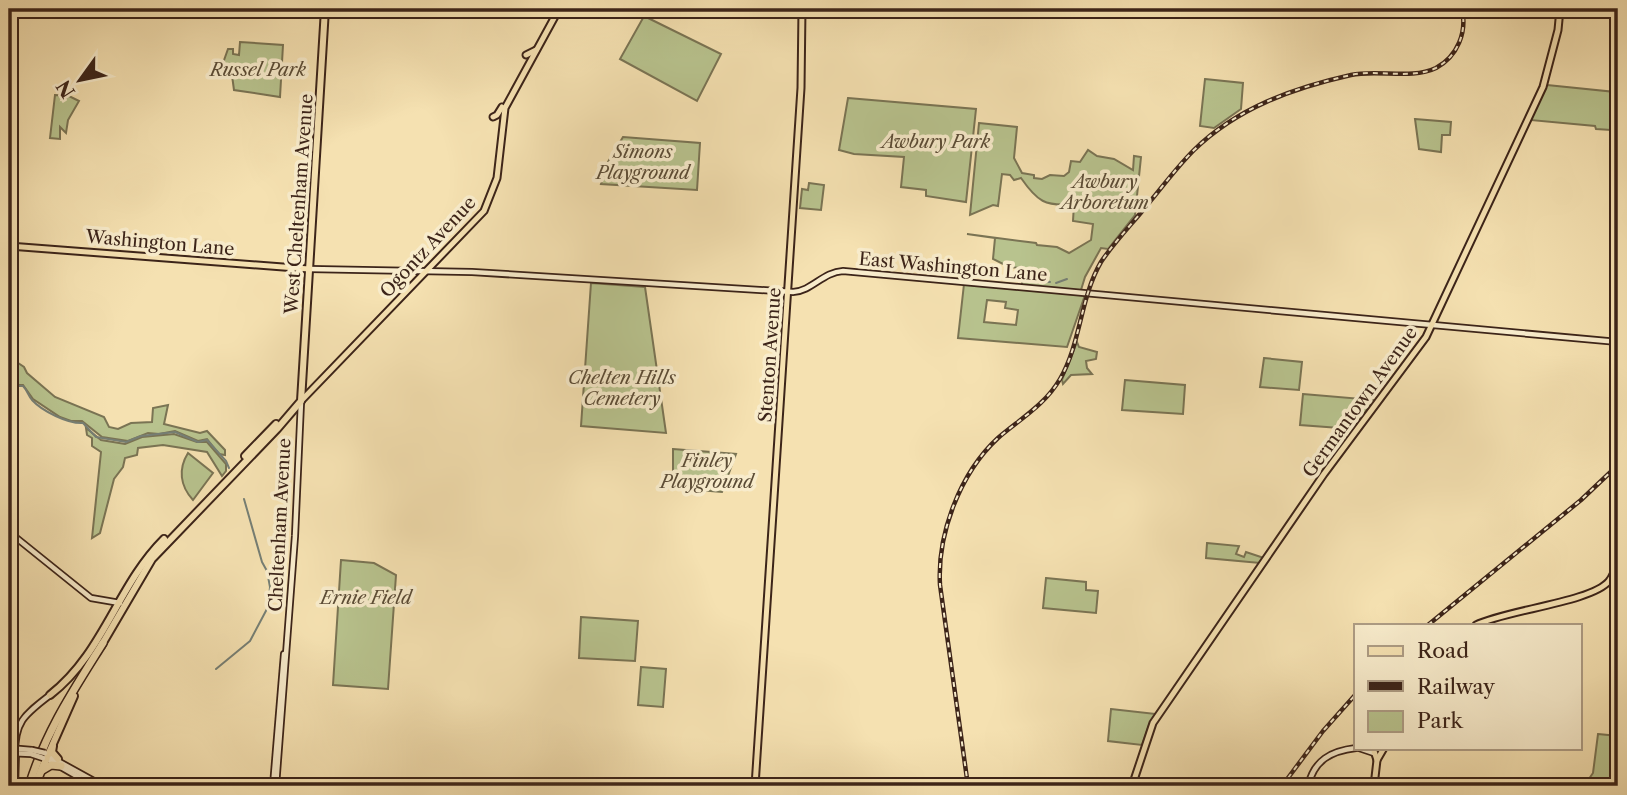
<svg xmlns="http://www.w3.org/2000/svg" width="1627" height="795" font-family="'Libre Caslon Text',serif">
<rect width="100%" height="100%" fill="#f5e1b1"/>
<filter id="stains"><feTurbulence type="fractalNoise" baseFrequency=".00286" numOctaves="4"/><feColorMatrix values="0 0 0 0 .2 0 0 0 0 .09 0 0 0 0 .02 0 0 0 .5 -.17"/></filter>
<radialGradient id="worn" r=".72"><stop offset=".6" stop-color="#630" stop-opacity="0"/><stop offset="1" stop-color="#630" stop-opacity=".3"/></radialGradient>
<g fill="#b8c38e" stroke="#7a7454" stroke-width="2" fill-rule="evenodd">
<polygon points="646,17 721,54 697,101 620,59 643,18"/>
<polygon points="240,42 283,45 280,97 234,90 231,68 223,63 228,49 233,49 233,54 239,55"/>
<polygon points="1205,79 1243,83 1241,109 1214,128 1200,126"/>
<polygon points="1547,85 1615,92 1611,130 1596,129 1595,126 1530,120"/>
<polygon points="55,95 69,96 79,101 68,120 66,133 60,127 60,139 50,138"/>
<polygon points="848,98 976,109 966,202 926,196 926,190 901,187 904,157 854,154 839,150"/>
<polygon points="1415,119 1451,122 1450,135 1442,135 1441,152 1419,149"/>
<path d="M979,123L1017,127L1014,158L1022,173L1034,175V178L1042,179L1050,175L1064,176L1069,172L1071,161L1080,162L1088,150L1097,156L1114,159L1133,170L1134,156L1141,157L1135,215L1108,249L1101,248L1085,277L1081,290L1085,295L1067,347L958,338L964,284L1022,289V271L1020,268L1009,267L993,259L995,238L967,234L1036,243L1037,245L1057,247L1069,253L1091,240L1093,224L1073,221L1074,204C1045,207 1037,201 1021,178L1014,180L1010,175L1002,174L998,206L993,205L970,215ZM987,300L1006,302L1005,308L1018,310L1016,325L984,322Z"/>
<polygon points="623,137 700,143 697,190 601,184 608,162"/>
<polygon points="809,183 824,185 821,210 800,208 802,189 808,190"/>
<polygon points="591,283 645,287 666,433 581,426"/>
<polygon points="1077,342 1079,347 1097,352 1096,359 1086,361 1087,368 1092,374 1071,375 1063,384 1062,380"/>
<polygon points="9,357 24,367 27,373 55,397 104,417 109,427 118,429 131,423 152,422 153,408 168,405 164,424 200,433 207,431 225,450 225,455 219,454 207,439 198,441 175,431 159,434 148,433 128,441 102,437 82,421 71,421 60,417 33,399 23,385 19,385 9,376"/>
<polygon points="1264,358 1302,362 1299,390 1260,387"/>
<polygon points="1125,380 1185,385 1183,414 1122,410"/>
<polygon points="1303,394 1374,400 1353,429 1300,425"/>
<polygon points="86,428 101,440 125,444 142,437 174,434 197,442 207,442 226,464 226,471 222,476 207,452 163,445 138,448 137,455 125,458 123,467 114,479 100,533 92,538 101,452 92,446 92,438 87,435"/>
<polygon points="673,449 736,454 722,492 673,488"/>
<path d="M188,453L213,473L193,500C180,486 178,469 188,453Z"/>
<polygon points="1207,543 1239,546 1236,554 1244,557 1246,552 1264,558 1260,563 1206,558"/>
<polygon points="341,560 374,563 396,575 388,689 333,685"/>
<polygon points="1046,578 1086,582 1086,590 1098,591 1096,613 1043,608"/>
<polygon points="581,617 638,621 635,661 579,658"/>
<polygon points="641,667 666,669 663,707 638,705"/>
<polygon points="1111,709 1156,714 1149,725 1142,745 1108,741"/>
<polygon points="1598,734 1618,736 1618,786 1584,786 1593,773"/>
</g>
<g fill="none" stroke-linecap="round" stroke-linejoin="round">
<g stroke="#767f75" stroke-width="2">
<polyline points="1027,280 1050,282"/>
<polyline points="1056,283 1067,279"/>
<path d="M9,378L18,386H23C27,390 28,395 32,400C42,411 68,424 83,423L96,437L126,442L141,436L175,432L198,442L207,440L226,461L229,468"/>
<polyline points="216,669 250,641 268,607 270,587 267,571 262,562 244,499"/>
</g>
<g stroke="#3c2419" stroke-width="8">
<g id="secondary">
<path d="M309,269L472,272L793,292C812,291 823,272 843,271L1618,342"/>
<polyline points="9,532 91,598 120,603"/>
<polyline points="9,748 32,750"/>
<polyline points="1359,748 1374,753"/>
<polyline points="9,753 31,754"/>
<path d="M15,753C15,720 26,714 50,695"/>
<polyline points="45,754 103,786"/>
<polyline points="47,759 94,786"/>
<polyline points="273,786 284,654"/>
<polyline points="276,786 295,536 301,402"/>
<polyline points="649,786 666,784 694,786"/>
<path d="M1308,786C1314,760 1331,751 1356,748"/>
</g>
</g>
<g stroke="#3c2419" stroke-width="9">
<g id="primary">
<polyline points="526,55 536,50"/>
<polyline points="493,117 497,115 502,107"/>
<polyline points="9,246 309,269"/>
<polyline points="301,401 484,211 497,178 505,108 559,9"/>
<path d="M1476,625C1506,610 1592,602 1609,581C1617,571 1617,558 1618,545"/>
<polyline points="1373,748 1377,760"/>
<polyline points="755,786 801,88 802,9"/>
<polyline points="1132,786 1153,723 1324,474 1426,337 1543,87 1558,30 1560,9"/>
<polyline points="1374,786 1377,760 1384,748"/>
</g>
</g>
<g stroke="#3c2419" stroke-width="10">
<g id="trunk">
<polyline points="245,456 276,424"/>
<polyline points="101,646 152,559 277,429 301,401 325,9"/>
<path d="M50,695C104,653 117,586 164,539"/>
<polyline points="53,746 52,752 58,759"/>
<polyline points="48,755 74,696"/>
</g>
</g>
<g stroke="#3c2419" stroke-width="10">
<g id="motorway">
<polyline points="41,771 51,765 61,766"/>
<polyline points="14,786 15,753"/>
<path d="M29,786C46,731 73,691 103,643"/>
<polyline points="35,786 46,759"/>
</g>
</g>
<use href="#secondary" stroke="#f8eccc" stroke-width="4.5"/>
<use href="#primary" stroke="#f5e1b1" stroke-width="5"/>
<use href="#trunk" stroke="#f5e1b1" stroke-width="6"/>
<use href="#motorway" stroke="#f5e1b1" stroke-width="7"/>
<g stroke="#3c2419" stroke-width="4.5">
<g id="rail">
<polyline points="1428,625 1581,500 1618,465"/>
<path d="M968,786L940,585C937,534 960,473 998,438C1020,419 1045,405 1060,379C1081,343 1080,298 1101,262C1115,241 1133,223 1148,204C1163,186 1177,167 1194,150C1237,108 1293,88 1351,75C1378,69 1411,80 1436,68C1458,56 1467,32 1462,9"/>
<polyline points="1282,786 1323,731 1356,694"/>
</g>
</g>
<use href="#rail" stroke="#f8eccc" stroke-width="2" stroke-dasharray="5" stroke-linecap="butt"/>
<g stroke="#3c2419" stroke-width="8" stroke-linecap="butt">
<g id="secondary-bridge">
<polyline points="32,750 45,753"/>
<polyline points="31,754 43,758"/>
</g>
</g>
<use href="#secondary-bridge" stroke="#f8eccc" stroke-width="4.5"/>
</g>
<g text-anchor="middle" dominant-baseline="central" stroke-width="7" stroke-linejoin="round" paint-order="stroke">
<g font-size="18" font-style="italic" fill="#5b4c36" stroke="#f8eccc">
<text x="258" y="70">Russel Park</text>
<text x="936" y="142">Awbury Park</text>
<text x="643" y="152">Simons<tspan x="643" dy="21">Playground</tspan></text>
<text x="1105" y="182">Awbury<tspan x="1105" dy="21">Arboretum</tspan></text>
<text x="622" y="378">Chelten Hills<tspan x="622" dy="21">Cemetery</tspan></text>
<text x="707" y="461">Finley<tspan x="707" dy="21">Playground</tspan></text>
<text x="366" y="598">Ernie Field</text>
</g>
<g font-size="18" fill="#3c2419" stroke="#f8eccc">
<text transform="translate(299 204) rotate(-86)">West Cheltenham Avenue</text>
<text transform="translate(160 243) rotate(5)">Washington Lane</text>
<text transform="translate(428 247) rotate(-47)">Ogontz Avenue</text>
<text transform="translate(953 267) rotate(5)">East Washington Lane</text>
<text transform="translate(770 355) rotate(-86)">Stenton Avenue</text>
<text transform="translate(1360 402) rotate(-54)">Germantown Avenue</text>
<text transform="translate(280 525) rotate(-87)">Cheltenham Avenue</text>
</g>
</g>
<rect width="1627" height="795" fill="none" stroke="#f5e1b1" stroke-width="35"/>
<rect x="10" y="10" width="1606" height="774" fill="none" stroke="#3c2419" stroke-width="3.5"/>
<rect x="18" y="18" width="1592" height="760" fill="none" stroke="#3c2419" stroke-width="2"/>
<rect x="1354" y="624" width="228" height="126" fill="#f8eccc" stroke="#ad9c84" stroke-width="2"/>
<rect x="1368" y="646" width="35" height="10" fill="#f5e1b1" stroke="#ad9c84" stroke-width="2"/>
<text x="1417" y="658" font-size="21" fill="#3c2419">Road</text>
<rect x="1368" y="681" width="35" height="10" fill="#3c2419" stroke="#ad9c84" stroke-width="2"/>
<text x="1417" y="694" font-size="21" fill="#3c2419">Railway</text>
<rect x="1368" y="711" width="35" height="21" fill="#b8c38e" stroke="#ad9c84" stroke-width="2"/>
<text x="1417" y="728" font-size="21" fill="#3c2419">Park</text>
<g transform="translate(80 80) rotate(237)" stroke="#f8eccc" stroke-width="5" paint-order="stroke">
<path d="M0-5L12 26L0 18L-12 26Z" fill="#3c2419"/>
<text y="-10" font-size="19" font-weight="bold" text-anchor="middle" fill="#3c2419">N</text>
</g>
<rect width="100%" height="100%" filter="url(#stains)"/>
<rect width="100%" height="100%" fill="url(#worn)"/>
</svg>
